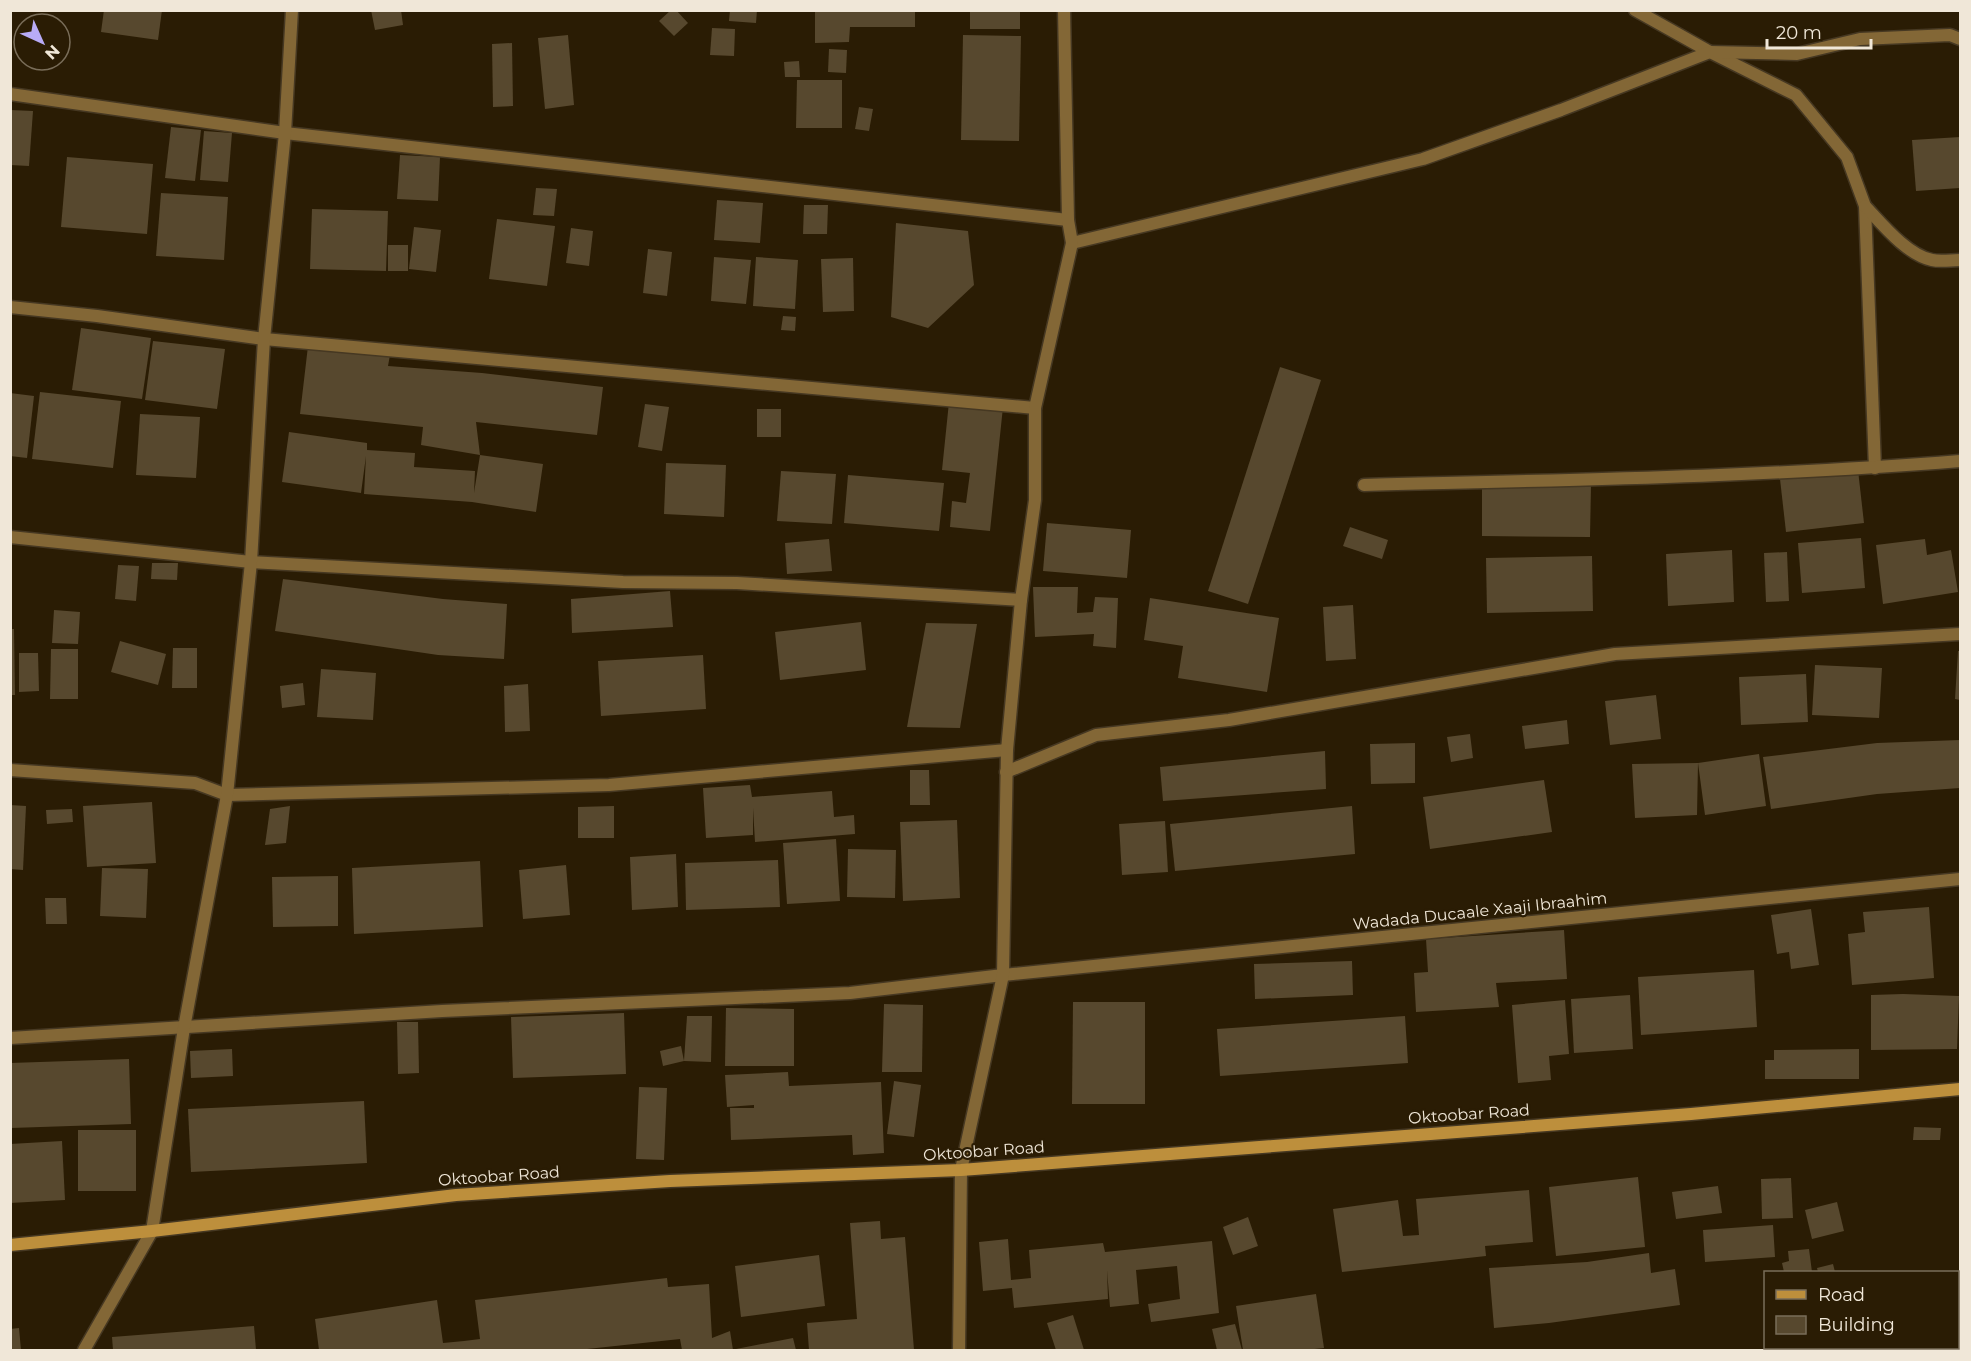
<svg xmlns="http://www.w3.org/2000/svg" width="1971" height="1361" font-family="Montserrat,sans-serif">
<rect width="100%" height="100%" fill="#2a1c04"/>
<g fill="#57482e">
<polygon points="104,10 162,10 158,40 101,32"/>
<polygon points="371,10 401,10 403,25 375,30"/>
<polygon points="671,10 676,10 688,23 674,36 659,21"/>
<polygon points="730,10 757,10 756,23 729,21"/>
<polygon points="815,10 915,10 915,27 850,27 849,42 815,43"/>
<rect x="970" y="10" width="50" height="19"/>
<polygon points="712,28 735,29 734,56 710,55"/>
<polygon points="568,35 574,105 545,109 538,38"/>
<polygon points="963,35 1021,36 1019,141 961,140"/>
<polygon points="512,43 513,106 493,107 492,44"/>
<polygon points="829,49 847,50 846,73 828,72"/>
<polygon points="799,61 800,77 785,77 784,62"/>
<polygon points="797,80 842,80 842,128 796,128"/>
<polygon points="859,107 873,109 869,131 855,129"/>
<polygon points="10,110 33,111 29,166 10,165"/>
<polygon points="171,127 201,130 195,181 165,178"/>
<polygon points="204,131 232,133 228,182 200,180"/>
<polygon points="1960,137 1960,188 1916,191 1912,140"/>
<polygon points="400,155 440,157 438,201 397,199"/>
<polygon points="67,157 153,164 147,234 61,227"/>
<polygon points="536,188 557,189 554,216 533,215"/>
<polygon points="161,193 228,197 224,260 156,256"/>
<polygon points="717,200 763,203 760,243 714,240"/>
<polygon points="804,205 828,205 827,234 803,234"/>
<polygon points="312,209 388,211 386,271 310,269"/>
<polygon points="497,219 555,226 547,286 489,279"/>
<polygon points="896,223 968,231 974,285 928,328 891,317"/>
<polygon points="414,227 441,230 436,272 409,269"/>
<polygon points="571,228 593,231 589,266 566,263"/>
<rect x="388" y="245" width="20" height="26"/>
<polygon points="648,249 672,252 667,296 643,293"/>
<polygon points="714,257 751,260 746,304 711,301"/>
<polygon points="756,257 798,260 795,309 753,306"/>
<polygon points="853,258 854,311 823,312 821,259"/>
<polygon points="783,316 796,317 795,331 781,330"/>
<polygon points="81,328 151,338 142,399 72,390"/>
<polygon points="153,341 225,349 217,409 145,400"/>
<polygon points="308,346 390,355 388,366 482,373 603,387 597,435 476,422 480,455 421,445 423,427 300,414"/>
<polygon points="1280,367 1321,380 1248,604 1208,591"/>
<polygon points="40,392 121,401 113,468 32,459"/>
<polygon points="10,393 34,396 27,458 10,456"/>
<polygon points="949,402 1003,407 990,531 950,527 952,501 966,503 970,473 942,470"/>
<polygon points="645,404 669,407 662,451 638,447"/>
<rect x="757" y="409" width="24" height="28"/>
<polygon points="140,414 200,417 196,478 136,475"/>
<polygon points="289,432 367,443 367,450 415,453 414,467 475,471 474,493 480,455 543,464 536,512 472,502 364,494 366,456 361,493 282,482"/>
<polygon points="666,463 726,465 724,517 664,514"/>
<polygon points="1858,470 1864,523 1786,532 1780,479"/>
<polygon points="781,471 836,474 832,524 777,521"/>
<polygon points="848,475 944,483 939,531 844,523"/>
<polygon points="1482,484 1591,485 1590,537 1482,536"/>
<polygon points="1047,523 1131,530 1127,578 1043,571"/>
<polygon points="1350,527 1388,540 1382,559 1343,546"/>
<polygon points="1861,538 1865,588 1802,593 1798,543"/>
<polygon points="829,539 832,571 787,574 785,543"/>
<polygon points="1925,539 1927,555 1951,550 1958,592 1883,604 1876,545"/>
<polygon points="1732,550 1734,602 1668,606 1666,554"/>
<polygon points="1787,552 1789,601 1766,602 1764,553"/>
<polygon points="1592,556 1593,611 1487,613 1486,558"/>
<polygon points="152,563 178,563 177,580 151,579"/>
<polygon points="118,565 139,566 136,601 115,599"/>
<polygon points="283,579 443,599 507,604 504,659 438,655 275,631"/>
<polygon points="1033,587 1078,587 1077,613 1093,612 1095,597 1118,598 1116,648 1093,646 1094,634 1035,637"/>
<polygon points="670,591 673,627 572,633 571,599"/>
<polygon points="1150,598 1279,618 1267,692 1178,678 1183,646 1144,640"/>
<polygon points="1353,605 1356,659 1326,661 1323,607"/>
<polygon points="54,610 80,612 78,644 52,643"/>
<polygon points="861,622 866,670 780,680 775,632"/>
<polygon points="926,623 977,624 960,728 907,727"/>
<polygon points="10,629 14,629 15,695 10,695"/>
<polygon points="120,641 166,654 158,685 111,672"/>
<polygon points="173,648 197,648 197,688 172,688"/>
<polygon points="51,649 78,649 78,699 50,699"/>
<polygon points="1958,651 1960,651 1960,700 1955,699"/>
<polygon points="19,653 38,653 39,691 19,692"/>
<polygon points="703,655 706,709 601,716 598,661"/>
<polygon points="1815,665 1882,668 1879,718 1812,715"/>
<polygon points="321,669 376,673 373,720 317,717"/>
<polygon points="1806,674 1808,722 1741,725 1739,677"/>
<polygon points="303,683 305,705 282,708 280,686"/>
<polygon points="528,684 530,731 505,732 504,686"/>
<polygon points="1656,695 1661,739 1610,745 1605,701"/>
<polygon points="1567,720 1569,744 1525,749 1522,726"/>
<polygon points="1470,734 1473,758 1451,762 1447,737"/>
<polygon points="1960,740 1960,788 1877,794 1771,809 1763,757 1877,743"/>
<polygon points="1415,743 1415,783 1371,784 1370,744"/>
<polygon points="1325,751 1326,789 1163,801 1160,767"/>
<polygon points="1759,754 1766,806 1705,815 1698,763 1697,815 1635,818 1632,764 1698,763"/>
<polygon points="910,770 929,770 930,805 910,805"/>
<polygon points="1544,780 1552,832 1430,849 1423,797"/>
<polygon points="750,785 752,797 832,791 834,817 854,815 855,834 755,842 753,808 753,835 706,838 703,788"/>
<polygon points="152,802 156,863 87,867 83,806"/>
<polygon points="10,805 26,806 23,870 10,869"/>
<polygon points="290,806 286,843 265,845 270,809"/>
<polygon points="614,806 614,838 578,838 578,807"/>
<polygon points="1352,806 1355,854 1175,871 1170,824"/>
<polygon points="72,809 73,822 47,824 46,810"/>
<polygon points="957,820 960,898 903,901 900,822"/>
<polygon points="1165,821 1168,872 1122,875 1119,824"/>
<polygon points="836,839 840,901 787,904 783,843"/>
<polygon points="848,849 896,850 895,898 847,897"/>
<polygon points="676,854 678,907 632,910 630,857"/>
<polygon points="778,860 780,907 686,910 685,863"/>
<polygon points="480,861 483,927 354,934 352,868"/>
<polygon points="566,865 570,915 523,919 519,870"/>
<polygon points="102,868 148,869 146,918 100,916"/>
<polygon points="338,876 338,926 273,927 272,877"/>
<polygon points="45,898 66,898 67,924 46,924"/>
<polygon points="1929,907 1934,978 1852,985 1848,934 1865,932 1863,912"/>
<polygon points="1811,909 1819,965 1791,969 1789,952 1777,954 1771,915"/>
<polygon points="1564,930 1567,979 1496,983 1499,1007 1416,1012 1414,973 1428,972 1426,939"/>
<polygon points="1352,961 1353,995 1255,999 1254,964"/>
<polygon points="1754,970 1757,1027 1641,1035 1638,977"/>
<polygon points="1903,994 1959,996 1957,1049 1871,1050 1871,995"/>
<polygon points="1630,995 1633,1049 1574,1053 1571,999"/>
<polygon points="1565,1000 1569,1054 1549,1056 1551,1080 1518,1083 1512,1005"/>
<polygon points="1073,1002 1145,1002 1145,1104 1072,1104"/>
<polygon points="884,1004 923,1005 922,1072 882,1072"/>
<polygon points="726,1008 794,1009 794,1066 725,1066"/>
<polygon points="624,1013 626,1074 513,1078 511,1017"/>
<polygon points="687,1016 712,1016 711,1062 684,1061"/>
<polygon points="1405,1016 1408,1063 1220,1076 1217,1029"/>
<polygon points="397,1022 418,1022 419,1073 398,1074"/>
<polygon points="681,1046 684,1061 663,1066 660,1051"/>
<polygon points="232,1049 233,1076 191,1078 190,1051"/>
<polygon points="1859,1049 1859,1079 1765,1079 1765,1060 1774,1060 1774,1050"/>
<polygon points="129,1059 131,1124 11,1128 10,1063"/>
<polygon points="788,1072 789,1086 881,1082 884,1153 853,1155 852,1135 731,1140 730,1108 754,1108 754,1105 727,1107 725,1075"/>
<polygon points="894,1081 921,1085 914,1137 887,1134"/>
<polygon points="639,1087 667,1088 664,1160 636,1159"/>
<polygon points="364,1101 367,1163 191,1172 188,1109"/>
<polygon points="1914,1127 1941,1128 1940,1140 1913,1140"/>
<rect x="78" y="1130" width="58" height="61"/>
<polygon points="62,1141 65,1200 10,1203 10,1144"/>
<polygon points="1638,1177 1645,1247 1556,1256 1549,1187"/>
<polygon points="1791,1178 1793,1218 1762,1219 1761,1179"/>
<polygon points="1718,1186 1722,1213 1676,1219 1672,1192"/>
<polygon points="1529,1190 1533,1242 1485,1246 1486,1256 1342,1272 1333,1209 1398,1200 1403,1236 1419,1235 1416,1199"/>
<polygon points="1837,1202 1844,1231 1812,1239 1805,1210"/>
<polygon points="1248,1217 1258,1246 1233,1255 1223,1227"/>
<polygon points="880,1221 881,1239 905,1237 914,1350 809,1350 807,1323 857,1319 850,1223"/>
<polygon points="1773,1225 1775,1257 1705,1262 1703,1230"/>
<polygon points="1008,1239 1011,1280 1031,1278 1029,1250 1103,1243 1105,1252 1212,1241 1219,1313 1151,1322 1148,1304 1180,1299 1177,1266 1136,1270 1139,1304 1110,1307 1107,1270 1108,1299 1014,1308 1012,1288 983,1291 979,1242"/>
<polygon points="1809,1249 1812,1272 1784,1272 1782,1263 1789,1261 1788,1251"/>
<polygon points="1649,1253 1651,1273 1675,1269 1680,1305 1549,1323 1494,1328 1489,1268 1587,1262"/>
<polygon points="819,1255 825,1306 741,1317 735,1266"/>
<polygon points="1833,1264 1835,1272 1818,1272 1817,1268"/>
<polygon points="667,1278 668,1287 709,1284 712,1338 730,1331 733,1350 682,1350 680,1339 578,1350 319,1350 315,1319 437,1300 443,1343 464,1341 480,1339 475,1300"/>
<polygon points="1316,1294 1324,1348 1305,1350 1243,1350 1236,1306"/>
<polygon points="1073,1315 1084,1350 1056,1350 1047,1323"/>
<polygon points="1235,1324 1242,1350 1217,1350 1212,1329"/>
<polygon points="254,1326 256,1350 113,1350 112,1337"/>
<polygon points="19,1328 21,1350 10,1350 10,1329"/>
<polygon points="793,1338 796,1350 736,1350 736,1349"/>
</g>
<g fill="none" stroke-linecap="round" stroke-linejoin="round">
<g stroke="#463822" stroke-width="15">
<g id="street">
<polyline points="1635,10 1710,52 1796,95 1847,157 1865,206 1875,468"/>
<polyline points="10,94 285,133 1068,220"/>
<path d="M1865,206C1882,224 1907,255 1932,260C1941,262 1951,260 1960,260"/>
<polyline points="1072,243 1423,159 1561,110 1710,52 1797,54 1860,39 1950,35 1960,39"/>
<polyline points="10,307 97,316 264,339 1035,408"/>
<path d="M1364,485C1563,480 1762,477 1960,461"/>
<polyline points="10,537 251,562 623,582 737,583 1021,600"/>
<polyline points="10,770 195,783 227,795 609,785 1007,750"/>
<polyline points="1006,772 1096,735 1229,720 1615,654 1960,634"/>
<polyline points="10,1038 442,1011 850,993 1003,975 1960,879"/>
<polyline points="84,1350 152,1231 184,1028 227,795 251,562 264,339 285,133 292,10"/>
<polyline points="959,1350 961,1170 1003,975 1007,750 1021,600 1035,500 1035,408 1072,243 1068,220 1064,10"/>
</g>
</g>
<g stroke="#463822" stroke-width="15">
<polyline id="secondary" points="10,1245 152,1231 456,1195 670,1181 961,1170 1691,1114 1960,1089"/>
</g>
<use href="#street" stroke="#836736" stroke-width="12"/>
<use href="#secondary" stroke="#bd8f3c" stroke-width="12"/>
</g>
<g text-anchor="middle" dominant-baseline="central" stroke-width="4.5" stroke-linejoin="round" paint-order="stroke">
<g font-size="16" fill="#f0e7d8" stroke="#2a1c04">
<text transform="translate(1480 911) rotate(-6)">Wadada Ducaale Xaaji Ibraahim</text>
<text transform="translate(1469 1114) rotate(-4)">Oktoobar Road</text>
<text transform="translate(984 1151) rotate(-4)">Oktoobar Road</text>
<text transform="translate(499 1176) rotate(-4)">Oktoobar Road</text>
</g>
</g>
<rect width="1971" height="1361" fill="none" stroke="#f0e7d8" stroke-width="24"/>
<rect x="1764" y="1271" width="195" height="78" fill="#2a1c04" stroke="#796d59" stroke-width="1.5"/>
<rect x="1776" y="1290" width="30" height="9" fill="#bd8f3c" stroke="#796d59" stroke-width="1.5"/>
<text x="1818" y="1301" font-size="18" fill="#f0e7d8">Road</text>
<rect x="1776" y="1316" width="30" height="18" fill="#57482e" stroke="#796d59" stroke-width="1.5"/>
<text x="1818" y="1331" font-size="18" fill="#f0e7d8">Building</text>
<g transform="translate(42 42) rotate(135)"><circle r="28" fill="#2a1c04" stroke="#796d59" stroke-width="1.5"/>
<path d="M0-4.5L10 22L0 15L-10 22Z" fill="#b8abf7"/>
<text y="-9" font-size="16" font-weight="bold" text-anchor="middle" fill="#f0e7d8">N</text>
</g>
<path d="M1767 39v9h104v-9" fill="none" stroke="#f0e7d8" stroke-width="3"/>
<text x="1776" y="39" font-size="18" fill="#f0e7d8" stroke="#2a1c04" stroke-width="4.5" paint-order="stroke">20 m</text>
</svg>
